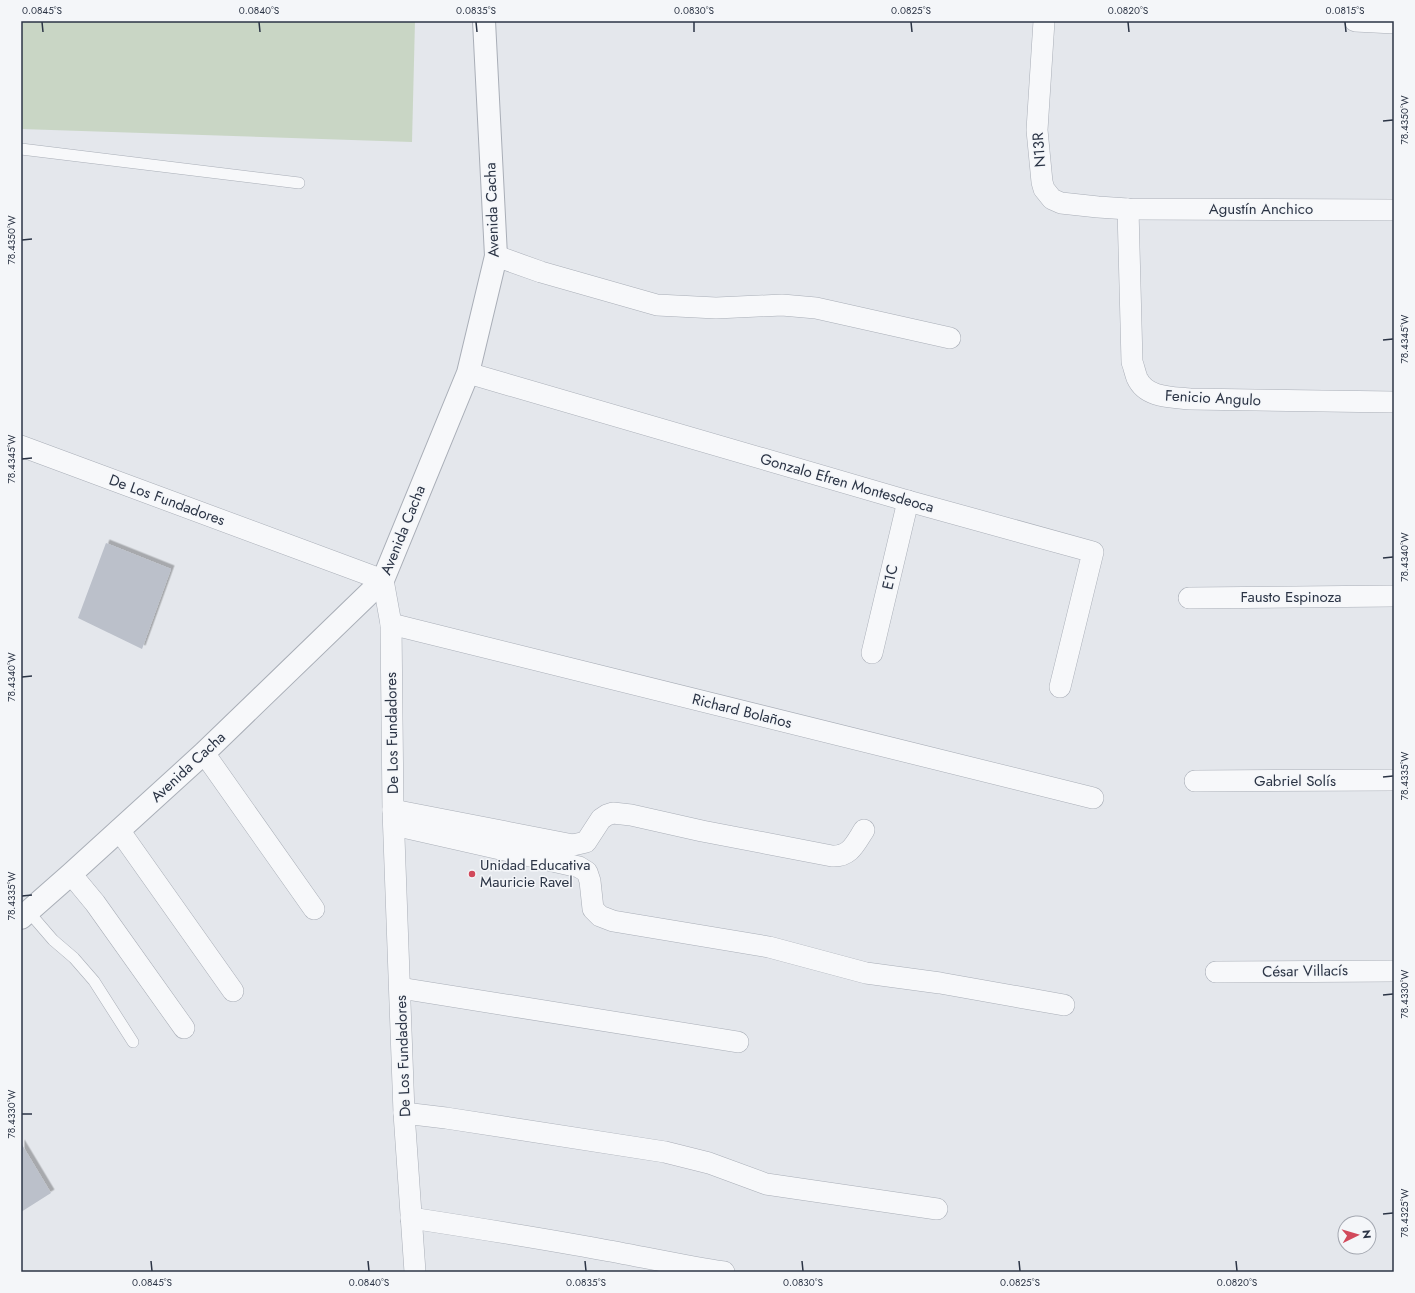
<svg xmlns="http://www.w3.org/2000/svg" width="1415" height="1293" font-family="Jost,sans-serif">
<defs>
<filter id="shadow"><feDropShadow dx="3.5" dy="-3.5" stdDeviation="0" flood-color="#0004"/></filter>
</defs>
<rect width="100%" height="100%" fill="#e4e7ec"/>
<polygon fill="#c9d6c5" points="21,21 415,21 412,142 21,129"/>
<g fill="#bbc0ca" filter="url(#shadow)">
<polygon points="106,543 171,569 142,649 78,618"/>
<polygon points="21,1143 51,1193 21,1212"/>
</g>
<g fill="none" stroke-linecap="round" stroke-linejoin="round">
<g stroke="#a9aeb7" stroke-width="12">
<g id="service">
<polyline points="21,149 299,183"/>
<polyline points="28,911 53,940 74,958 94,981 133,1042"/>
</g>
</g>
<g stroke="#a9aeb7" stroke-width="22">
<g id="minor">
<polyline points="1044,21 1037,130 1042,182 1044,189 1052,199 1061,203 1098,207 1128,209 1394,210"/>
<polyline points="1355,21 1394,23"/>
<path d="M1128,209L1132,362C1134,367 1135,373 1137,378C1146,398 1171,397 1190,399L1394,402"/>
<polyline points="496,256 541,272 657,305 716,308 782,305 816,308 950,338"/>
<polyline points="468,373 908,501 1093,552 1060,687"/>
<polyline points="21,446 383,580 391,624 393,810 404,1113 415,1272"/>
<polyline points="1189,598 1394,596"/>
<polyline points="391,624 1093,798"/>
<polyline points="872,653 908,501"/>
<polyline points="204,753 314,909"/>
<polyline points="1195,781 1394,780"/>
<path d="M393,810L573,845L586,842L601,819L607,815L613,813L631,815L702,831L832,856C850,857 855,844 864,830"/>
<polyline points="394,825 579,867 587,872 590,881 593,909 600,916 613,921 769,947 866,973 940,983 1064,1005"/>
<polyline points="119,830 233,991"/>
<polyline points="71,874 95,903 184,1028"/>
<polyline points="1216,972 1394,971"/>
<polyline points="400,988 738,1042"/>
<polyline points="404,1113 446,1118 665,1152 709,1163 766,1184 937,1209"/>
<path d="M411,1218C476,1228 540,1238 604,1250C644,1257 684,1266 724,1272"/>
</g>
</g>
<g stroke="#a9aeb7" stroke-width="24">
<polyline id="tertiary" points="21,918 71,874 204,753 383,580 468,373 496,256 484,21"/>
</g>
<use href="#service" stroke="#f7f8fa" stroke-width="11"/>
<use href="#minor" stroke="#f7f8fa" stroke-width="21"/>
<use href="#tertiary" stroke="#f7f8fa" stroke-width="22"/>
</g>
<path fill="none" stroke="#2b3445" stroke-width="1.5" d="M42,22L43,32M259,22L260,32M476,22L477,32M694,22V32M911,22L912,32M1128,22L1129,32M1345,22L1346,32M1383,121L1393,120M22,240L32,239M1383,340L1393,339M22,459L32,458M1383,558L1393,557M22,677L32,676M1383,777L1393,776M22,896L32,895M1383,995L1393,994M22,1114H32M1383,1214L1393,1213M151,1261L152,1271M368,1261L369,1271M585,1261L586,1271M802,1261L803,1271M1019,1261L1020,1271M1236,1261L1237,1271"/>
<circle fill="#d1495b" stroke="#f4f6f9" stroke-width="1.5" cx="472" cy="874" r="4"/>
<g text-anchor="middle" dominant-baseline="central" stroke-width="3" stroke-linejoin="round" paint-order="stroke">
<g font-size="15" fill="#2b3445" stroke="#f4f6f9">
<text transform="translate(1039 150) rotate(-94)">N13R</text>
<text x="1261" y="209">Agustín Anchico</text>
<text transform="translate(492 210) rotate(-92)">Avenida Cacha</text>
<text transform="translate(1213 398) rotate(3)">Fenicio Angulo</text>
<text transform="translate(847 483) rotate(16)">Gonzalo Efren Montesdeoca</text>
<text transform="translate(167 500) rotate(20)">De Los Fundadores</text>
<text transform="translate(403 530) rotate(-68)">Avenida Cacha</text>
<text transform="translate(890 577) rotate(-77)">E1C</text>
<text x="1291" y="597">Fausto Espinoza</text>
<text transform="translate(742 711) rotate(14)">Richard Bolaños</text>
<text transform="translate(392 733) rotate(-91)">De Los Fundadores</text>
<text transform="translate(188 767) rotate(-43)">Avenida Cacha</text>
<text x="1295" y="781">Gabriel Solís</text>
<text transform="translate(1305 971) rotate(-1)">César Villacís</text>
<text transform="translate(403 1056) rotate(-92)">De Los Fundadores</text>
</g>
<g font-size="15" fill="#2b3445" stroke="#f4f6f9" text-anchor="start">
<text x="480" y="865">Unidad Educativa<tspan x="480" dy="17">Mauricie Ravel</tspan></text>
</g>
</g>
<rect width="1415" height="1293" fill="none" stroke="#f4f6f9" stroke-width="44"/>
<g transform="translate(1357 1235) rotate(85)"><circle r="19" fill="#f4f6f9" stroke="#a4a8b1"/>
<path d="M0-3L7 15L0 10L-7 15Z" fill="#d1495b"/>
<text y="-6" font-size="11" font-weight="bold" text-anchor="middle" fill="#2b3445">N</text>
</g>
<rect x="22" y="22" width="1371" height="1249" fill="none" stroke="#2b3445" stroke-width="1.5"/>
<g font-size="10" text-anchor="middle" fill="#2b3445">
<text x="42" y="14">0.0845°S</text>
<text x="259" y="14">0.0840°S</text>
<text x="476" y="14">0.0835°S</text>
<text x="694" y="14">0.0830°S</text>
<text x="911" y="14">0.0825°S</text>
<text x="1128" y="14">0.0820°S</text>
<text x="1345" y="14">0.0815°S</text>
<text transform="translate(1404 120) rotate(-90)" y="4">78.4350°W</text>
<text transform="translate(11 240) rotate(-90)" y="4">78.4350°W</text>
<text transform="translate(1404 339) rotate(-90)" y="4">78.4345°W</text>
<text transform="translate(11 459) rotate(-90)" y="4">78.4345°W</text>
<text transform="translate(1404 557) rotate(-90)" y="4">78.4340°W</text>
<text transform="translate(11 677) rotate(-90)" y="4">78.4340°W</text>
<text transform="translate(1404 776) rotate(-90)" y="4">78.4335°W</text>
<text transform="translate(11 896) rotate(-90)" y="4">78.4335°W</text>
<text transform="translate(1404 994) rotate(-90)" y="4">78.4330°W</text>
<text transform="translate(11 1114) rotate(-90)" y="4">78.4330°W</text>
<text transform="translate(1404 1213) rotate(-90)" y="4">78.4325°W</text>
<text x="152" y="1286">0.0845°S</text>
<text x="369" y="1286">0.0840°S</text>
<text x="586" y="1286">0.0835°S</text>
<text x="803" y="1286">0.0830°S</text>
<text x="1020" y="1286">0.0825°S</text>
<text x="1237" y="1286">0.0820°S</text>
</g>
</svg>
